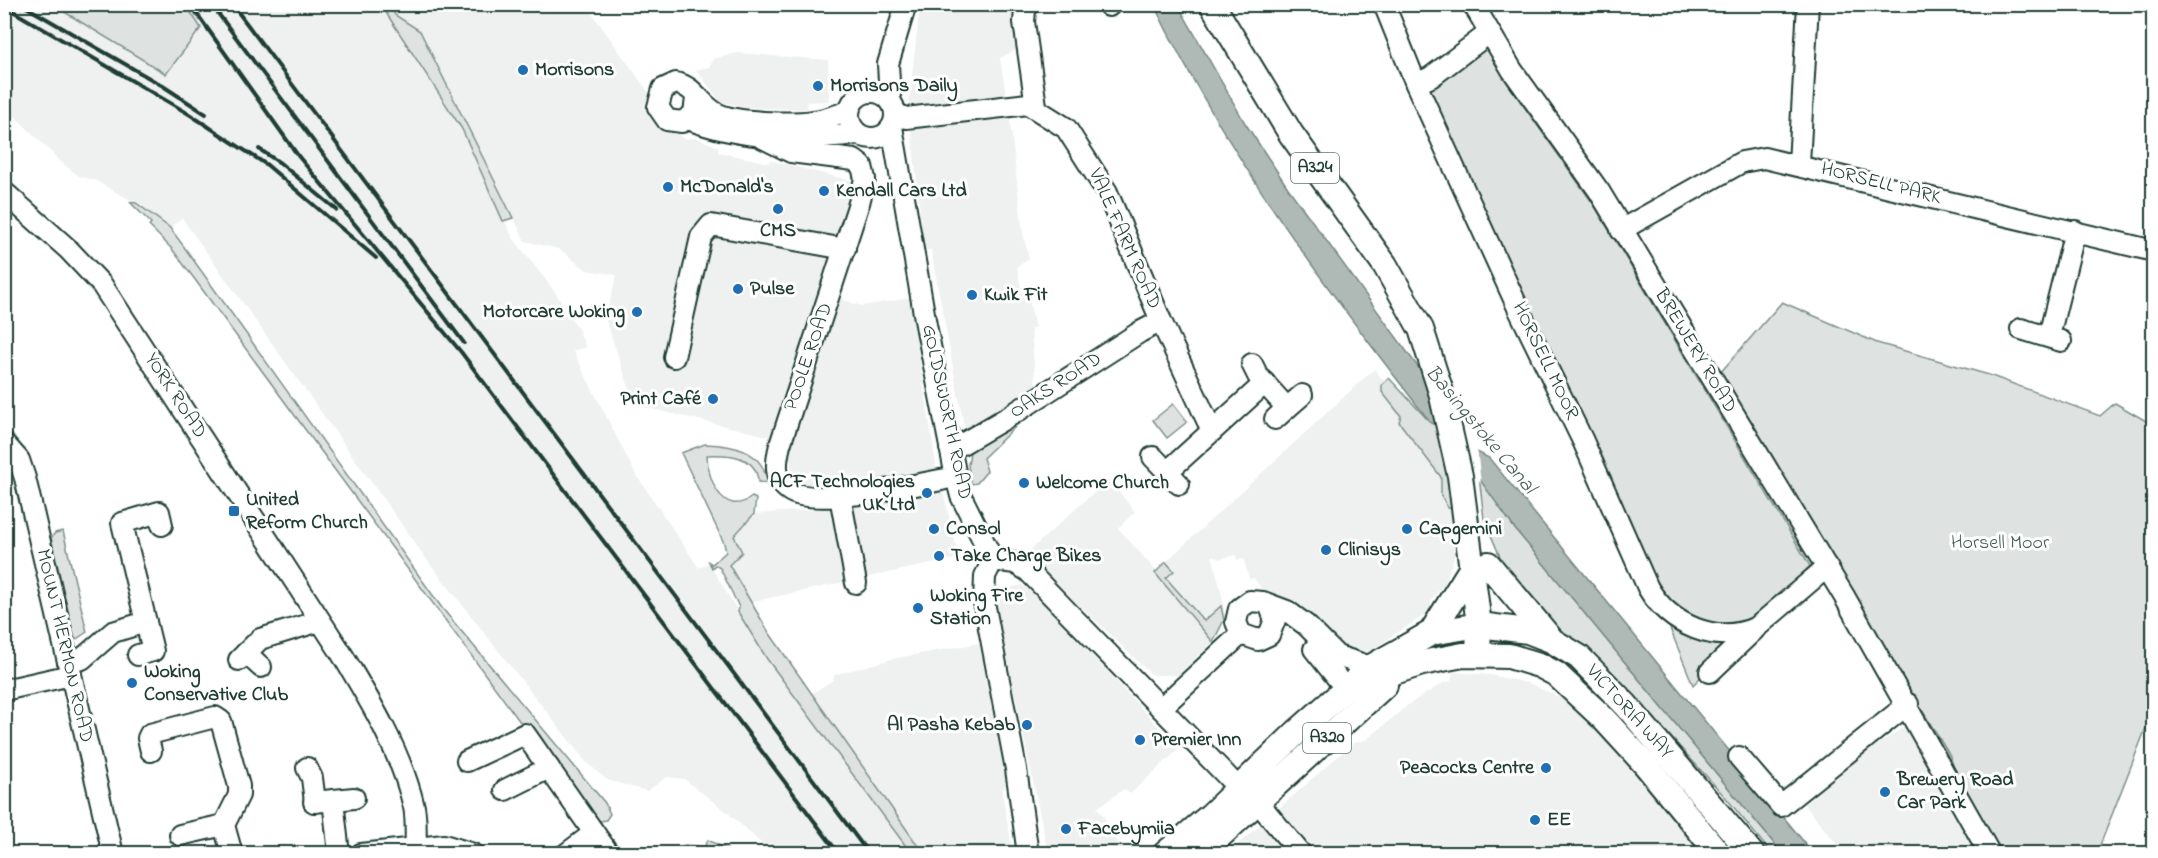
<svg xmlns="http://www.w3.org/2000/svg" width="2158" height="858" font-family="'Indie Flower',sans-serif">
<rect width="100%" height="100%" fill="#fff"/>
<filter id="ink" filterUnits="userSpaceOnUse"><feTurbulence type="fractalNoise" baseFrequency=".0167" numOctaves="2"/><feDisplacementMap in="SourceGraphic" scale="12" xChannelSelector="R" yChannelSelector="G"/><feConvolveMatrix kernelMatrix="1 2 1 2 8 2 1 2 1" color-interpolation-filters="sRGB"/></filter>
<g filter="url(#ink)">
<g fill="#eef1f0">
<polygon points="5,5 53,5 69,13 201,28 186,5 586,5 652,97 651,113 684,139 697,138 719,147 718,152 769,163 769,160 852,181 827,273 772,437 635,405 605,318 617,275 587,270 559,249 525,241 420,31 396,16 462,129 513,238 555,292 578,329 586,347 573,351 635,473 699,568 709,563 766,659 910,853 772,853 727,812 684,779 667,777 647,791 607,780 586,762 427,560 182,218 170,228 136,203 94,180 79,176 61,162 5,106"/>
<polygon points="920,5 1016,5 1021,48 1000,58 1007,100 913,111 909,101"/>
<polygon points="737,53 828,60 829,101 806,102 808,109 753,108 721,102 696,70 709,67 714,59"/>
<polygon points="1009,112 1023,234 1029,259 1017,267 1022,294 1028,294 1035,328 1031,329 1036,387 965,431 931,250 924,250 911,126"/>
<polygon points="910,298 936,464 932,474 865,485 864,482 806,485 792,471 789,451 841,299 862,306"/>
<polygon points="1374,369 1449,461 1455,529 1454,557 1445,583 1432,599 1429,612 1370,651 1356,652 1341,647 1295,604 1261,588 1254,578 1249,579 1244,559 1237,560 1236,555 1220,559 1212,555 1224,604 1222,628 1215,640 1178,675 1152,675 1026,554 1109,479 1135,512 1118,528 1156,571"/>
<polygon points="942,487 959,558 750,602 729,565 742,552 734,536 754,514 819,509"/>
<polygon points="1022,585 1040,599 1179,749 1130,794 1124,789 1097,808 1113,829 1111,835 1128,853 1048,853 995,599 1000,590"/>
<polygon points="979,643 1006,781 1002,793 1013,853 924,853 811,694 833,680 834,675 892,659"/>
<polygon points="1453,672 1490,675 1528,683 1575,704 1710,854 1227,854 1353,743 1366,740 1408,705 1443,683 1451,681"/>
<polygon points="1907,725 1978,853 1844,853 1804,804 1857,759"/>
</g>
<g fill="#dee3e2" stroke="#7e908b" stroke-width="1.5">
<polygon points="53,5 186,5 201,28 166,74"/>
<polygon points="381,5 389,5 395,15 420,31 513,218 503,221 462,129"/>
<polygon points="1486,45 1508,84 1594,205 1810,566 1693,685 1626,521 1426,91"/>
<polygon points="130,202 136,203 170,228 182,244 442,608 605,803 610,814 606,820 595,822 590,817 196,281 172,249 149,226 151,223"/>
<polygon points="1782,302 1877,343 1989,375 2100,416 2115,403 2153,425 2153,710 2097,853 1998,853 1957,777 1950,756 1719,374"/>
<polygon points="1389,378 1431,423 1443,428 1455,509 1448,508 1441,495 1441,477 1399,422 1401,416 1382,392 1382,385"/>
<polygon points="1173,404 1187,422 1167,438 1153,420"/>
<polygon points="1010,423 1015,427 983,458 987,471 977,483 971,484 968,465 970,452"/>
<path d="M705,444C731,445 764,449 767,483L758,482C757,455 728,454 707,455C707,478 723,519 752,497L756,499L754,514L734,536L742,552L729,565L768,631L923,853H911L767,659L738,612L739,607L720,568L715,565L712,568L709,562L712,564L726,552L724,543L681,453Z"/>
<polygon points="1479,476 1515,529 1782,853 1771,853 1727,799 1610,670 1546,619 1505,568 1484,519"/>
<polygon points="63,531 87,632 75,640 51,538 55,533"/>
<polygon points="1166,562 1174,571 1166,578 1204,621 1221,606 1224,620 1213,642 1155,573"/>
<polygon points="708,840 734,853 673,853 685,845 704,847"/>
</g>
<path fill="#afbab7" stroke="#758883" stroke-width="1.5" d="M1154,5H1178L1245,123L1288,188L1421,371L1428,391L1477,452L1489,458L1813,853H1782L1515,529L1443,428L1431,423C1328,292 1227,155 1154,5Z"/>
<polygon fill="#fff" points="1437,399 1477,448 1481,484 1448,441"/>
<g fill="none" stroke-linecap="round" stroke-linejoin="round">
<g stroke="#1f3d34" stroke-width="24">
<g id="minor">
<polyline points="1029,4 1025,10 1024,22 1036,106"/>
<polyline points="1109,4 1109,6"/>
<path d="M1384,4L1416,84L1519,310L1583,441L1648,588C1670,625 1716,646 1757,627L1827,567"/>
<polyline points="1473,4 1512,70 1599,191 1844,596 1990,854"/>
<polyline points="1416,84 1431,77 1489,33"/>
<circle cx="872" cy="115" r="23"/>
<path d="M696,98L694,114L682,122L667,120L658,107L663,89L676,83C694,86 700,104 716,113C733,123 793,124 813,121C825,120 837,115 849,111"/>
<polyline points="890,99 888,64 906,4"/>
<polyline points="895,113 906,118 1028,104 1066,128 1107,192 1161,321 1212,431"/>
<path d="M688,119C742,140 801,140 858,134"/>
<polyline points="892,127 926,325 956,477 961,496 993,560"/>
<path d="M757,135L791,152L854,160L862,166L865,179L859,203L780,445C776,461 773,480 790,491C814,508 924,483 956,477"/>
<polyline points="1799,164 1808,4"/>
<path d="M4,192L68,249L102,285L340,651C369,699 401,751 414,807C417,822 415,838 416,854"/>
<polyline points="1621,230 1742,162 1764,158 2154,251"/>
<polyline points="2021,329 2061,341"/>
<polyline points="2049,336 2075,231"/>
<polyline points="674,357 701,237 711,225 845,249"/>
<polyline points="1252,364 1258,376 1287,408 1275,419"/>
<polyline points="1287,408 1302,395"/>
<polyline points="4,443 19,460 25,478 113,854"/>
<polyline points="950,448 962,444 1013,414 1140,332 1161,321"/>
<polyline points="1153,457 1179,484"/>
<polyline points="1167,472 1265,383"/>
<polyline points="840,496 856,583"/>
<polyline points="993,560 1015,563 1028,571 1225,774 1238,788 1239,803"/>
<polyline points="993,560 985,576 984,602 1016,769 1028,854"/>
<polyline points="1270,607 1275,620 1269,635 1258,640 1241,634 1236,622 1239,609 1250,601 1263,602 1287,611 1306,625 1337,656 1371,667"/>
<polyline points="1314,649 1346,689"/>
<polyline points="246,653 261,667"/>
<polyline points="138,655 153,651 122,523 159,512 162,525"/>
<polyline points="239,660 260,639 320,621"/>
<polyline points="68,663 82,659 113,632 146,622"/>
<polyline points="1710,672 1754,630"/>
<polyline points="4,690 71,675"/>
<polyline points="1161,708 1241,634"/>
<polyline points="151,751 148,738 150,734 215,717 221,721 239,786 239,795 224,825 232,854"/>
<polyline points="1739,757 1781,806 1908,704"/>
<polyline points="467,761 525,734 609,854"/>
<polyline points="307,768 312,778 315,802"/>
<polyline points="505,790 549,768"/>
<polyline points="333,800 339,854"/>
<polyline points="314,802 354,798"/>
<polyline points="1266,812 1301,854"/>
<polyline points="180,835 224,825"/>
<polyline points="361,854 444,845 473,854"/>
<polyline points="566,854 594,833"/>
</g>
</g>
<g stroke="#1f3d34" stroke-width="28">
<g id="major">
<polyline points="1212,4 1291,134 1385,265 1421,329 1441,392 1460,476 1479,625 1478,655"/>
<polyline points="1488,564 1550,638"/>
<polyline points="1431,633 1471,569"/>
<polyline points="1365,691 1388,674 1422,663 1463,655 1509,656 1539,665 1556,674 1603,718 1646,765 1719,854"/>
<polyline points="1165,854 1211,815 1297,732 1371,667 1431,633 1479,625 1528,631 1551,640 1579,657 1626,705 1752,854"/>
<polyline points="1197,854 1221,835 1385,685"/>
</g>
</g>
<use href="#minor" stroke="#fff" stroke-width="20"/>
<use href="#major" stroke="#fff" stroke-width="24"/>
<g stroke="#1f3d34" stroke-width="4">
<polyline points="21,4 163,86 206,114"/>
<polyline points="190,4 299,157 461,352 839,854"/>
<polyline points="211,4 464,343"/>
<polyline points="232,4 869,854"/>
<polyline points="4,6 189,114 267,165 376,258"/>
<polyline points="259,149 280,163 337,210"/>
</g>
</g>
</g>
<g fill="#1f6fb2" stroke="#fff" stroke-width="2">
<circle cx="523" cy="70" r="6"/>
<circle cx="818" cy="86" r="6"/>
<circle cx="668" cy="187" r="6"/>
<circle cx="824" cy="191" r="6"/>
<circle cx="778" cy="209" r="6"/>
<circle cx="738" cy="289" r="6"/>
<circle cx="972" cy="295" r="6"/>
<circle cx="637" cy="312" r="6"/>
<circle cx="713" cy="399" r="6"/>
<circle cx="1024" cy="483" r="6"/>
<circle cx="927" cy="493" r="6"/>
<rect x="228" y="505" width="12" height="12" rx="3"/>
<circle cx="934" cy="529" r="6"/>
<circle cx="1407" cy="529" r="6"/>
<circle cx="1326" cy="550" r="6"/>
<circle cx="939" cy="556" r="6"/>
<circle cx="918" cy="608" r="6"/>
<circle cx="132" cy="683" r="6"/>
<circle cx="1027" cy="725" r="6"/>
<circle cx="1140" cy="740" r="6"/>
<circle cx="1546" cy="768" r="6"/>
<circle cx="1885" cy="792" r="6"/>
<circle cx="1535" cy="820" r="6"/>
<circle cx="1066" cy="829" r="6"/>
</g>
<g text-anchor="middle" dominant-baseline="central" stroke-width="6" stroke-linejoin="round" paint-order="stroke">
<g fill="#fff" stroke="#627771" stroke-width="1.5">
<rect x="1291" y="153" width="48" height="30" rx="4.5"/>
<rect x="1303" y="723" width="48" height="30" rx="4.5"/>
</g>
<g font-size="18" font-weight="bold" fill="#1f3d34">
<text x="1315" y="168">A324</text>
<text x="1327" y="738">A320</text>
</g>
<g font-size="20" font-weight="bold" fill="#1f3d34" stroke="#fff" text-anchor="start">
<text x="535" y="70">Morrisons</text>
<text x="830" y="86">Morrisons Daily</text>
<text x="680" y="187">McDonald's</text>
<text x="836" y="191">Kendall Cars Ltd</text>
<text x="778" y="231" text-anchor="middle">CMS</text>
<text x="750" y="289">Pulse</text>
<text x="984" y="295">Kwik Fit</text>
<text x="625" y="312" text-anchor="end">Motorcare Woking</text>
<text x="701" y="399" text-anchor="end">Print Café</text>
<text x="915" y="482" text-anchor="end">ACF Technologies<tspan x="915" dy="23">UK Ltd</tspan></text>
<text x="1036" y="483">Welcome Church</text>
<text x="246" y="500">United<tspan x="246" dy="23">Reform Church</tspan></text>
<text x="946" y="529">Consol</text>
<text x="1419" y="529">Capgemini</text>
<text x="1338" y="550">Clinisys</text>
<text x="951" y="556">Take Charge Bikes</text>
<text x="930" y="596">Woking Fire<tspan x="930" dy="23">Station</tspan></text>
<text x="144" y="672">Woking<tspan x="144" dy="23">Conservative Club</tspan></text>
<text x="1015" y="725" text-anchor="end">Al Pasha Kebab</text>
<text x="1152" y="740">Premier Inn</text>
<text x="1534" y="768" text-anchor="end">Peacocks Centre</text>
<text x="1897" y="780">Brewery Road<tspan x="1897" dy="23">Car Park</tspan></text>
<text x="1547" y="820">EE</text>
<text x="1078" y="829">Facebymiia</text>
</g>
<g font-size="20" fill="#1f3d34" stroke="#fff">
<text transform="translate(1881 184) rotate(14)">HORSELL PARK</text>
<text transform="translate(1124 239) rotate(66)">VALE FARM ROAD</text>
<text transform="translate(1695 351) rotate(59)">BREWERY ROAD</text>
<text transform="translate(809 357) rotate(-71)">POOLE ROAD</text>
<text transform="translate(1545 361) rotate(64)">HORSELL MOOR</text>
<text transform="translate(1056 386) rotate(-33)">OAKS ROAD</text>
<text transform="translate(175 396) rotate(57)">YORK ROAD</text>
<text transform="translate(946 412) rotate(78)">GOLDSWORTH ROAD</text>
<text transform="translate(64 646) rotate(77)">MOUNT HERMON ROAD</text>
<text transform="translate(1629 712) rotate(48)">VICTORIA WAY</text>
</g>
<g font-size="20" fill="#455e57" stroke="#fff">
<text x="2000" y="543">Horsell Moor</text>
</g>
<g font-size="21" font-style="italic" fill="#4a625b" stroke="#fff">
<text transform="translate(1480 430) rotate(50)">Basingstoke Canal</text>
</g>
</g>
<rect width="2158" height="858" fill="none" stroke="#fff" stroke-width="24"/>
<rect x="12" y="12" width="2134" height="834" fill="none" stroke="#1f3d34" stroke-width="2" filter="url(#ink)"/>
</svg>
